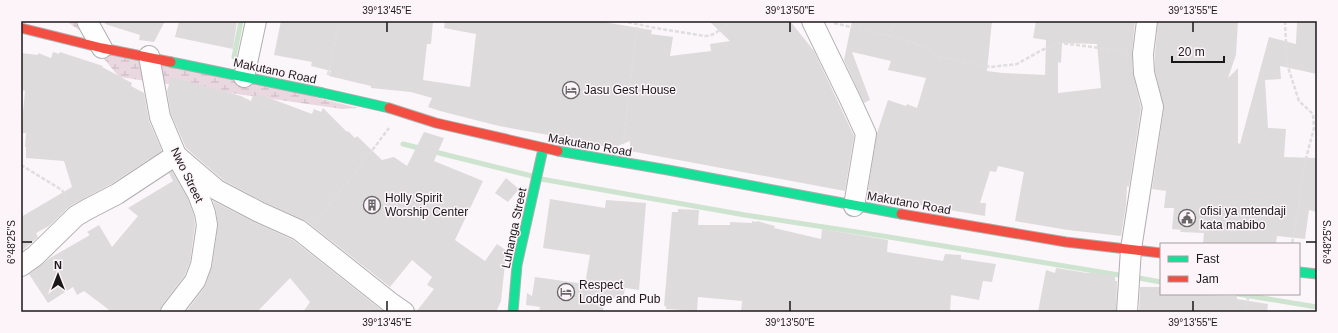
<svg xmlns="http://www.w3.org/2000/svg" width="1338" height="333" font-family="Arial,sans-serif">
<defs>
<pattern id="wetland-marsh" width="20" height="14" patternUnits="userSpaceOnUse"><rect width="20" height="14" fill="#ead8e1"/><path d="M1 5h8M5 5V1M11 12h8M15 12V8" fill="none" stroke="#c8b9c0"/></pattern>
</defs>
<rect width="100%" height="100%" fill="#fbf6f9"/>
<polygon fill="url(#wetland-marsh)" points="66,21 84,21 97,43 358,108 342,109 119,77 82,32"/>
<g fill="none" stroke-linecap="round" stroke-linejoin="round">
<g stroke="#cee4d0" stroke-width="5">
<polyline points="234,57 241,21"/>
<polyline points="403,144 423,149"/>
<polyline points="431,151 532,176"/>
<polyline points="541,179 745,215 883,236 1125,276"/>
<polyline points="1133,277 1161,282"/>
<polyline points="1238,294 1317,307"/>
</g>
</g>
<g fill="#dedbdd" fill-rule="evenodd">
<polygon points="106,21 165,21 154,42 139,40 140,35 105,24"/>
<polygon points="179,21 237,21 233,49 175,37"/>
<polygon points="281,21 433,21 431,44 427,44 423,80 470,87 476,34 444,28 445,21 597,21 652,30 651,34 673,37 670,56 711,51 710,44 730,41 709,21 790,21 814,51 854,136 845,191 630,151 630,141 613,148 554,138 554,136 499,126 440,111 428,107 432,98 411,92 371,88 371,86 329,76 331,71 311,66 312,62 274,55"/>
<path d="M852,21H992L987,71L1003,73L1045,75L1046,40L1033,38L1036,21H1135L1132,53L1133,74L1141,108L1129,187L1127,186L1126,205L1121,236L1068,230L1015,221L1024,172L998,166L996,172L990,171L980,203H986L985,216L867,196L877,133L888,100L906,106L907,104L917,108L926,78L888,70L891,61L852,52L870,100L864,103L844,60ZM1062,43L1097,44L1101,88L1058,93V62L1061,63Z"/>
<polygon points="1158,21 1238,21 1236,55 1228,78 1238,68 1238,143 1240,144 1269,37 1296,44 1297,21 1317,21 1317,74 1280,66 1281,79 1265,80 1268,128 1286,129 1284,157 1317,158 1317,212 1309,210 1305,239 1277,236 1276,244 1203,244 1204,233 1180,232 1181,230 1172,229 1174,208 1164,208 1166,191 1152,189 1164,108 1155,71 1155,54"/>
<polygon points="53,52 59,54 60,52 103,66 102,67 132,83 131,86 144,93 149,121 162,151 111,184 70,206 49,226 36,233 38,237 21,252 21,217 72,187 64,161 26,158 26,147 25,147 26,133 21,133 25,91 21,90 21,53 38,55 38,53 51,58"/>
<polygon points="171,77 241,96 251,101 253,95 256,96 257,94 263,97 264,96 312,114 314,109 321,112 323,108 347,132 348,131 355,138 357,136 382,160 394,157 407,166 424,132 444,138 434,161 483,181 455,240 485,261 497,244 507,251 505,264 501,301 496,312 416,312 434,289 427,285 432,277 412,260 390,287 306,221 264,202 223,180 186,148 171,114 167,91"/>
<polygon points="172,171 188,199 194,216 195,225 190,262 185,275 162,305 160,312 112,312 84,291 77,295 73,287 48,303 29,274 50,258 90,235 87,232 99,225 112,247 138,216 128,208 173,181 169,173"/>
<polygon points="506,178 519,189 508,202 495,193"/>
<polygon points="550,199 605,208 606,200 646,203 639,290 625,288 623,300 605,296 603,312 539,312 540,307 526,305 527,293 532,296 535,277 585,284 590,255 543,248"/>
<polygon points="213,201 254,222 293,240 384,312 303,312 310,302 290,278 257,312 186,312 204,288 212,267 218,226 216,211"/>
<polygon points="678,209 699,210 698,225 730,225 730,222 752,223 752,221 757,222 757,221 775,226 774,228 821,239 822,229 888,240 887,252 943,261 945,254 961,255 961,259 996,264 992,282 983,281 979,300 951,295 950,312 741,312 742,301 698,297 697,311 666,309 666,306 664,306 672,212 678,212"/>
<polygon points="1056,268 1087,273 1095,273 1115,276 1115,281 1117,281 1116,312 1038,312 1046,270 1055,273"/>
<polygon points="1140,287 1161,287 1161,294 1237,296 1237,299 1268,304 1267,312 1139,312"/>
</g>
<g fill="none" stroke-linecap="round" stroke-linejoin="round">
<g stroke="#b1aeb0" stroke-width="22">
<g id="street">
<polyline points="87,21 102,48"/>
<polyline points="812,21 849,97 866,134 854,206"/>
<polyline points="149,56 160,117 176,155 198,194 205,213 207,225 201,265 195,281 171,312"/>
<polyline points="244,77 256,21"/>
<polyline points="21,266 35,256 76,216 88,209 117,194 176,155 217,190 259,212 299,230 391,303 404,312"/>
<polyline points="1127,312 1131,249 1153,107 1144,73 1143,54 1147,21"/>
</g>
</g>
<g stroke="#b1aeb0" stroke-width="11">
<g id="fast">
<polyline points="171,62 323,93 389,108"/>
<polyline points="558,151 668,170 901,214"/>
<polyline points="1299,272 1317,274"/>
<polyline points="513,312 517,265 543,149"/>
</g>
</g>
<g stroke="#b1aeb0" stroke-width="11">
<g id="jam">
<polyline points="21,28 102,48 171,62"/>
<polyline points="389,108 436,123 558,151"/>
<polyline points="901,214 1066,242 1161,253"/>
</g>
</g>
<g stroke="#dfdedf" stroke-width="2.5" stroke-dasharray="4 2" stroke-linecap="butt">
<path d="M622,21L655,28L705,36C715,36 723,27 731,21"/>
<polyline points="1285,21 1287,64 1299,101 1313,114 1314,128 1303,170 1300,198 1292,244"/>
<polyline points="834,23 889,36 896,21"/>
<polyline points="889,36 923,46 940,57 991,67 1017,64 1042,50 1060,43 1125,51"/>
<polyline points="328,75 339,21"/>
<polyline points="623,144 637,24"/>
<polyline points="21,165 62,190 67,200"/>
<polyline points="316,220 352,177 389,128"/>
<polyline points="1245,312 1249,294"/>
</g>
<use href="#street" stroke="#fefefe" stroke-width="20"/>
<use href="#fast" stroke="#16e098" stroke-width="9"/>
<use href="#jam" stroke="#f24e42" stroke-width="9"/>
</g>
<path fill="none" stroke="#1b181a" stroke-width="1.5" d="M387,22V32M790,22V32M1193,22V32M22,242H32M1306,242H1316M387,301V311M790,301V311M1193,301V311"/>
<defs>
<g id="hotel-ring" transform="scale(0.9)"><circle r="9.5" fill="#fdf4f9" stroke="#696668" stroke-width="1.5"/><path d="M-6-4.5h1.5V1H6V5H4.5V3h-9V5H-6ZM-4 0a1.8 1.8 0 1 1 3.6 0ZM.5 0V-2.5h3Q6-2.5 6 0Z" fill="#696668"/></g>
<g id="building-ring" transform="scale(0.9)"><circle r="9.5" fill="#fdf4f9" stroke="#696668" stroke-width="1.5"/><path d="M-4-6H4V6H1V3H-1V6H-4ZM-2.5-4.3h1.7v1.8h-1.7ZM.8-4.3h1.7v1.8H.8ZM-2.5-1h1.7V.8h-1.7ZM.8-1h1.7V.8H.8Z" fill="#696668"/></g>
<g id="civic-ring" transform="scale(0.9)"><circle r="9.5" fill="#fdf4f9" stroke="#696668" stroke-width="1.5"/><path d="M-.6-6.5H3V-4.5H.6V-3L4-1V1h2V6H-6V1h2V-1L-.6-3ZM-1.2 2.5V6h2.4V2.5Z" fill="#696668"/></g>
</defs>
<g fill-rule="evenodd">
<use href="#hotel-ring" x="571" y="90"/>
<use href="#building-ring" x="372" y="205"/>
<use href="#civic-ring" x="1187" y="218"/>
<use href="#hotel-ring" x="566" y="292"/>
</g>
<g text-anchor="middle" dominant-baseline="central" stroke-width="3" stroke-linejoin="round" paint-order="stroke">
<g font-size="12" fill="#1b181a" stroke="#fdf4f9">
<text transform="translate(275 71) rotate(12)">Makutano Road</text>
<text transform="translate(590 145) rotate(10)">Makutano Road</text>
<text transform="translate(187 175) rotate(64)">Nwo Street</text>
<text transform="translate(909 203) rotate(10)">Makutano Road</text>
<text transform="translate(514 228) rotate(-78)">Luhanga Street</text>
</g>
<g font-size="12" fill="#1b181a" stroke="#fdf4f9" text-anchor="start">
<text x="584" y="90">Jasu Gest House</text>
<text x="385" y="198">Holly Spirit<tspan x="385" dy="14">Worship Center</tspan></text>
<text x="1200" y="211">ofisi ya mtendaji<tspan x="1200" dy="14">kata mabibo</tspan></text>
<text x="579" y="285">Respect<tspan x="579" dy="14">Lodge and Pub</tspan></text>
</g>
</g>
<rect width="1338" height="333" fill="none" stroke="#fdf4f9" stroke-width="44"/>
<rect x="1160" y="243" width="140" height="52" fill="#fdf4f9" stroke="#a39ca0"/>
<rect x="1168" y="256" width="20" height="6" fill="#16e098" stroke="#a39ca0"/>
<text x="1196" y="263" font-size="12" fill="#1b181a">Fast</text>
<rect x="1168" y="276" width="20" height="6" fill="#f24e42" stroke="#a39ca0"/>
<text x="1196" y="283" font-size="12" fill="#1b181a">Jam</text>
<g transform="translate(58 275)" stroke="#fdf4f9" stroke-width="3" paint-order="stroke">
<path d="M0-3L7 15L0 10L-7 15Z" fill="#1b181a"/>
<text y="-6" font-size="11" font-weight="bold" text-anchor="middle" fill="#1b181a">N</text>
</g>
<path d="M1172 56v6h52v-6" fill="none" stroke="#1b181a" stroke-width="2"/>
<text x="1178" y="56" font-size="12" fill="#1b181a" stroke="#fdf4f9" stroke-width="3" paint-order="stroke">20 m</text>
<rect x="22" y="22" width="1294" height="289" fill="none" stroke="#1b181a" stroke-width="1.5"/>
<g font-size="10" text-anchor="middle" fill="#1b181a">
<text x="387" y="14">39°13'45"E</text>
<text x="790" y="14">39°13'50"E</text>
<text x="1193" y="14">39°13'55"E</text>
<text transform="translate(11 242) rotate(-90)" y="4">6°48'25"S</text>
<text transform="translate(1327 242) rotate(-90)" y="4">6°48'25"S</text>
<text x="387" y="326">39°13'45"E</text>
<text x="790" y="326">39°13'50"E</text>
<text x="1193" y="326">39°13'55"E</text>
</g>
</svg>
